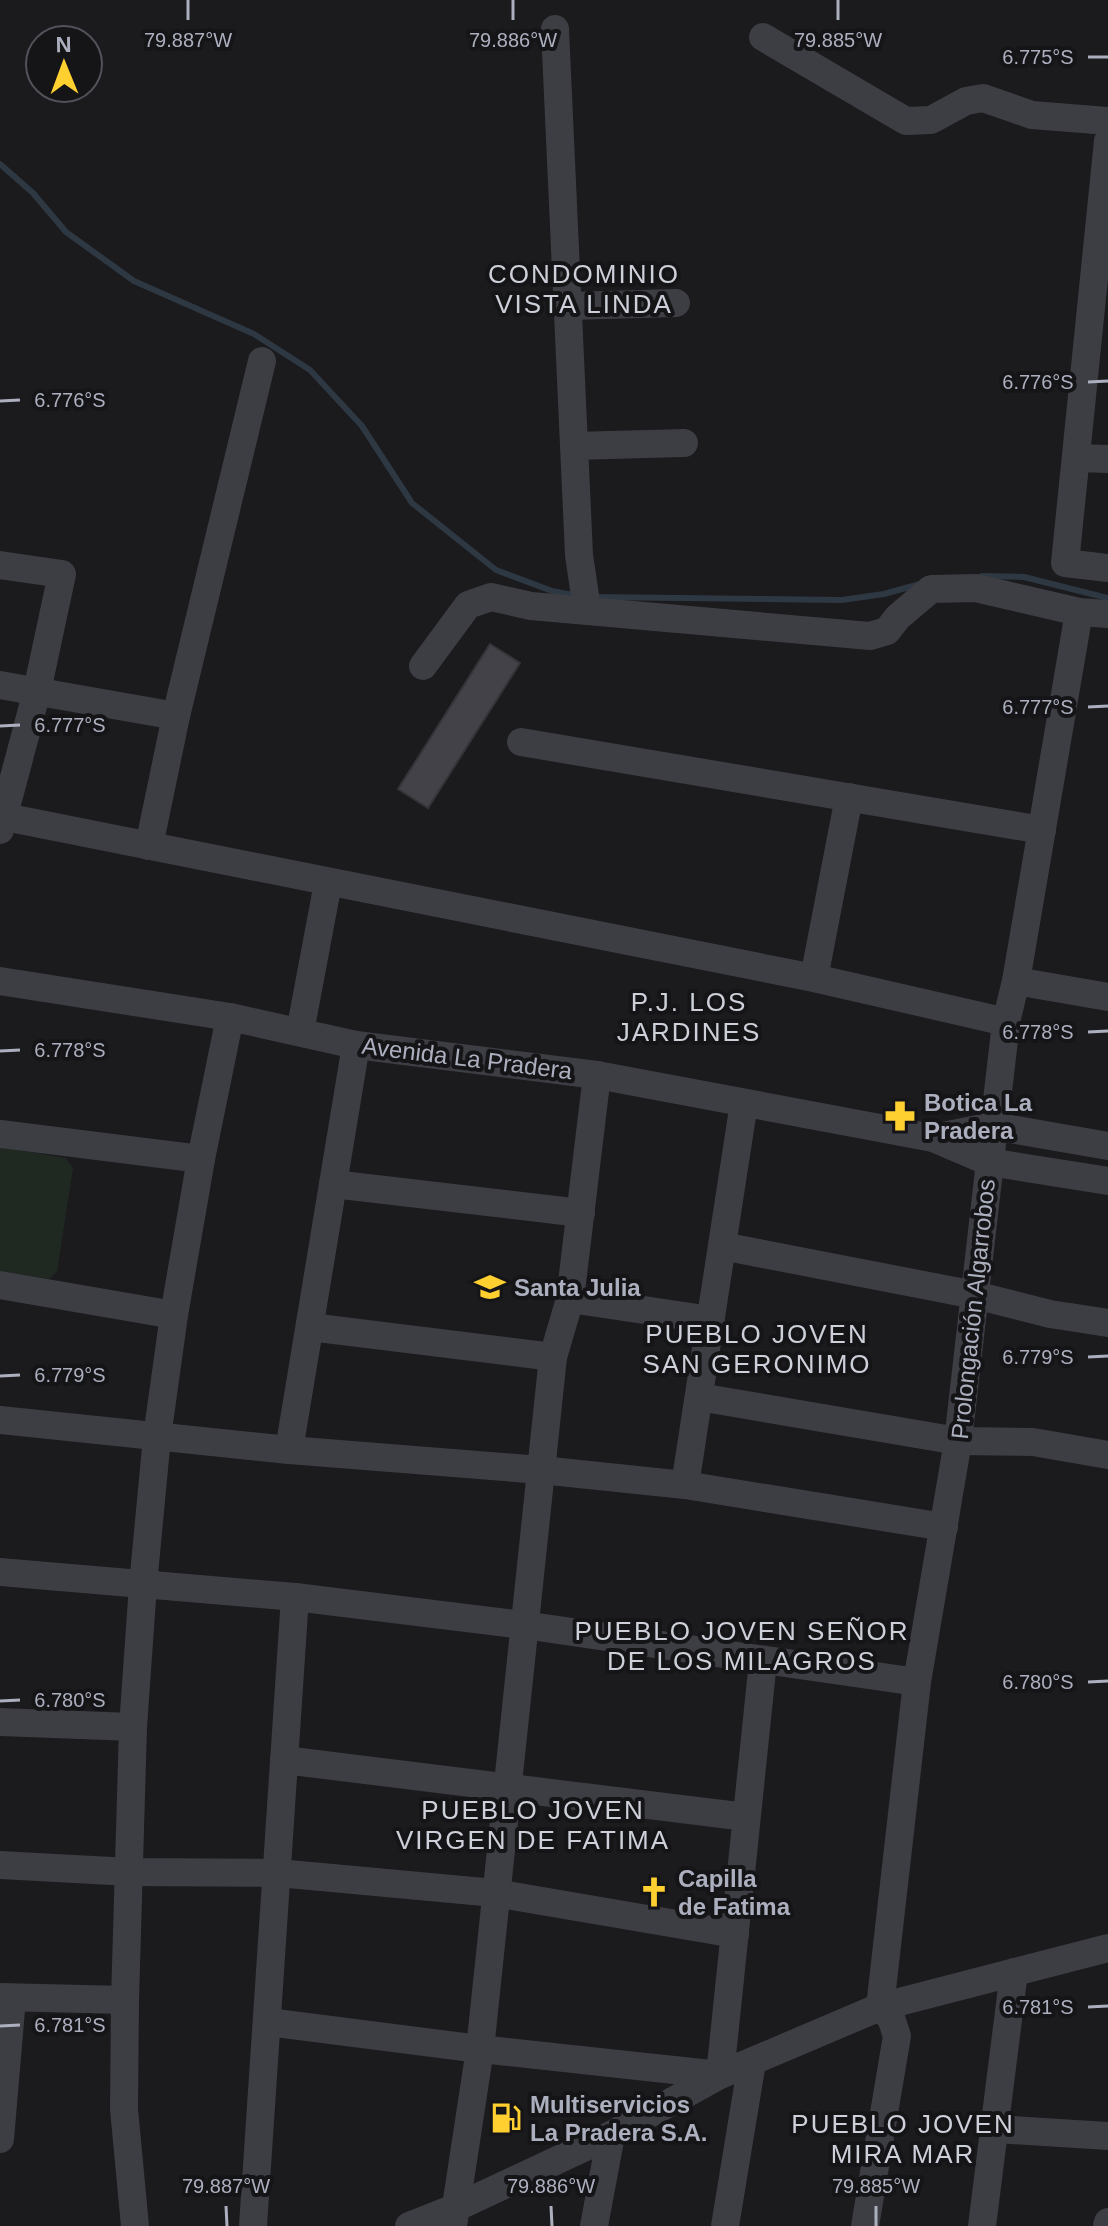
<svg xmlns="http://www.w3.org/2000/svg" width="1108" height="2226" font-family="Helvetica,sans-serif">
<rect width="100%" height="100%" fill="#1b1a1d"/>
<polygon fill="#1f2922" points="0,1147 66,1158 73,1168 57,1272 49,1279 0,1271"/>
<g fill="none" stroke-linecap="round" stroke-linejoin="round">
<g stroke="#2e3843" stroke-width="6">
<polyline points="0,164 33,193 66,232 134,281 254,334 310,370 362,426 412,503 496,570 552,591 578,596"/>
<polyline points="982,576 1024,577 1108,598"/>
<polyline points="593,597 842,600 884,594 920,584"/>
</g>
</g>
<polygon fill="#424248" stroke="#353439" stroke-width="2" points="490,644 520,663 428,808 398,789"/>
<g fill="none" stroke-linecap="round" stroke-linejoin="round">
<g stroke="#3d3d44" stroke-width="28">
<polyline points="555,29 579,555 587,609"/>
<polyline points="763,37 906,121 931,120 966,101 983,98 1032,115 1108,121"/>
<polyline points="1108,141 1065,563 1108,568"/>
<polyline points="568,306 676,303"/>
<polyline points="574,446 684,443"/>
<polyline points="1076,458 1108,459"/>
<polyline points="0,565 62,574 37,691 0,830"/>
<polyline points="423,666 468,605 491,597 531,606 870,636 887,631 898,617 931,589 976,588 1079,612 1108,614"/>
<polyline points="0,685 176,716"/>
<polyline points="521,742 1042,830"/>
<polyline points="0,816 814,978 1006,1022"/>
<polyline points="149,846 176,716 262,361"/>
<polyline points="814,978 849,797"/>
<polyline points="0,981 230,1017 356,1045 597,1075 933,1138 989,1162 1108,1181"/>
<polyline points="1016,981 1108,997"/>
<polyline points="300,1032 328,883"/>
<polyline points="0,1134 201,1159"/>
<polyline points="933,1138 993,1126 1108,1146"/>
<polyline points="333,1184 581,1213"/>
<polyline points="722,1246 975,1295 1050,1314 1108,1323"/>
<polyline points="0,1285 174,1315"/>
<polyline points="570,1299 711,1320"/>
<polyline points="310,1327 553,1357"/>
<polyline points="699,1397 958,1441 1033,1442 1108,1455"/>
<polyline points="0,1420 289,1450 541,1470 685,1485 944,1527"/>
<polyline points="289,1450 356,1045"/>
<polyline points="685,1485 744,1103"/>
<polyline points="0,1572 295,1597 524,1625 917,1682"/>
<polyline points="0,1722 133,1727"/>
<polyline points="284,1760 746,1817"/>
<polyline points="0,1865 130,1872 278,1873 495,1893 735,1934"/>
<polyline points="0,1997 125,2000"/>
<polyline points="268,2022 480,2049 720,2075 763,1661"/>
<polyline points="996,2129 1108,2136"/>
<polyline points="0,2139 12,1998"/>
<polyline points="135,2226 124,2109 125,2000 133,1727 143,1585 157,1437 174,1315 201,1159 230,1017"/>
<polyline points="253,2226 295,1597"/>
<polyline points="409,2226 457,2207 611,2135 720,2075 880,2007 1108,1948"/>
<polyline points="453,2226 480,2049 553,1357 570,1299 597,1075"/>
<polyline points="594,2226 611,2135"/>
<polyline points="725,2226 752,2062"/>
<polyline points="865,2226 897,2036 891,2018 880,2007 917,1682 958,1441 1006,1022 1016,981 1079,612"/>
<polyline points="982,2226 1014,1972"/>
<polyline points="1107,2226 1108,2222"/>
</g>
</g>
<path fill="none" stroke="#acafbe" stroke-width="3" d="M188,0V20M513,0V20M838,0V20M1088,57H1108M1088,382L1108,381M0,401L20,400M1088,707L1108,706M0,726L20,725M1088,1032L1108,1031M0,1051L20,1050M1088,1357L1108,1356M0,1376L20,1375M1088,1682L1108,1681M0,1701L20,1700M1088,2007L1108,2006M0,2026L20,2025M226,2206L227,2226M551,2206L552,2226M876,2206V2226"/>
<defs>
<g id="pharmacy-bare" transform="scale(2.4)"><path d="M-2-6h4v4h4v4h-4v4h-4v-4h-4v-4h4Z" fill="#ffd030" stroke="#151518" stroke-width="2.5" paint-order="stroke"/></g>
<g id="school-bare" transform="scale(2.4)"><path d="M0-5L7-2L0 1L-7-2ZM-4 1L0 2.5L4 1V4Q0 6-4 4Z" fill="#ffd030" stroke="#151518" stroke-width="2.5" paint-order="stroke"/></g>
<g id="church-bare" transform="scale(2.4)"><path d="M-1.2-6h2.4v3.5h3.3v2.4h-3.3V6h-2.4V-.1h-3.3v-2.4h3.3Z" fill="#ffd030" stroke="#151518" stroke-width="2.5" paint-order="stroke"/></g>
<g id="fuel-bare" transform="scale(2.4)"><path d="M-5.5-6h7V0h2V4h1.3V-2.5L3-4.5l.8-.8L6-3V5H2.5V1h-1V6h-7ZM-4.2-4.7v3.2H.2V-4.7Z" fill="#ffd030" stroke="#151518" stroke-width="2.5" paint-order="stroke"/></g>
</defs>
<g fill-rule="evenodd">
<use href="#pharmacy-bare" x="900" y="1116"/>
<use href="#school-bare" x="490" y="1287"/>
<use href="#church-bare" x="654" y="1892"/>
<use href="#fuel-bare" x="506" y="2118"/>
</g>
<g text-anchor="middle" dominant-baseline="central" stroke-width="8" stroke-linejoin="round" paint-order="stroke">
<g font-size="24" fill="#acafbe" stroke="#151518">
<text transform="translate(467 1058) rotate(7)">Avenida La Pradera</text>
<text transform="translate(973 1309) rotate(-84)">Prolongación Algarrobos</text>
</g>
<g font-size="24" font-weight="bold" fill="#acafbe" stroke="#151518" text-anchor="start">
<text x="924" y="1102">Botica La<tspan x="924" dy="28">Pradera</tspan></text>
<text x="514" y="1287">Santa Julia</text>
<text x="678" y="1878">Capilla<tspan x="678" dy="28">de Fatima</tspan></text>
<text x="530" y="2104">Multiservicios<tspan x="530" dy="28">La Pradera S.A.</tspan></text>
</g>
<g font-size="26" letter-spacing="2" fill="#cdcfd9" stroke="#151518">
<text x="584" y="274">CONDOMINIO<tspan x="584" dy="30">VISTA LINDA</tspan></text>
<text x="689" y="1002">P.J. LOS<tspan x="689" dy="30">JARDINES</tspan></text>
<text x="757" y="1334">PUEBLO JOVEN<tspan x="757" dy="30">SAN GERONIMO</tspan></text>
<text x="742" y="1631">PUEBLO JOVEN SEÑOR<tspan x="742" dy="30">DE LOS MILAGROS</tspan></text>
<text x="533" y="1810">PUEBLO JOVEN<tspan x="533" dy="30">VIRGEN DE FATIMA</tspan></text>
<text x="903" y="2124">PUEBLO JOVEN<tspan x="903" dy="30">MIRA MAR</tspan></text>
</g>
</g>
<g font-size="20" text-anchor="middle" fill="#acafbe" stroke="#151518" stroke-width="8" stroke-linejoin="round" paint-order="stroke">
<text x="188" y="47">79.887°W</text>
<text x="513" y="47">79.886°W</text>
<text x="838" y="47">79.885°W</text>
<text x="1038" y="64">6.775°S</text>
<text x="1038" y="389">6.776°S</text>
<text x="70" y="407">6.776°S</text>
<text x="1038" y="714">6.777°S</text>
<text x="70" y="732">6.777°S</text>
<text x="1038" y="1039">6.778°S</text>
<text x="70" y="1057">6.778°S</text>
<text x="1038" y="1364">6.779°S</text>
<text x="70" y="1382">6.779°S</text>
<text x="1038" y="1689">6.780°S</text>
<text x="70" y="1707">6.780°S</text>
<text x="1038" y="2014">6.781°S</text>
<text x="70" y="2032">6.781°S</text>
<text x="226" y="2193">79.887°W</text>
<text x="551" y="2193">79.886°W</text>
<text x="876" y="2193">79.885°W</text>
</g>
<g transform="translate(64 64) rotate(359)"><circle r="38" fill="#151518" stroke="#51535a" stroke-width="2"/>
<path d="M0-6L14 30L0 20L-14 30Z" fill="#ffd030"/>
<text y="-12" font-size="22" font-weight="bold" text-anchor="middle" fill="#acafbe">N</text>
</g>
</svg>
